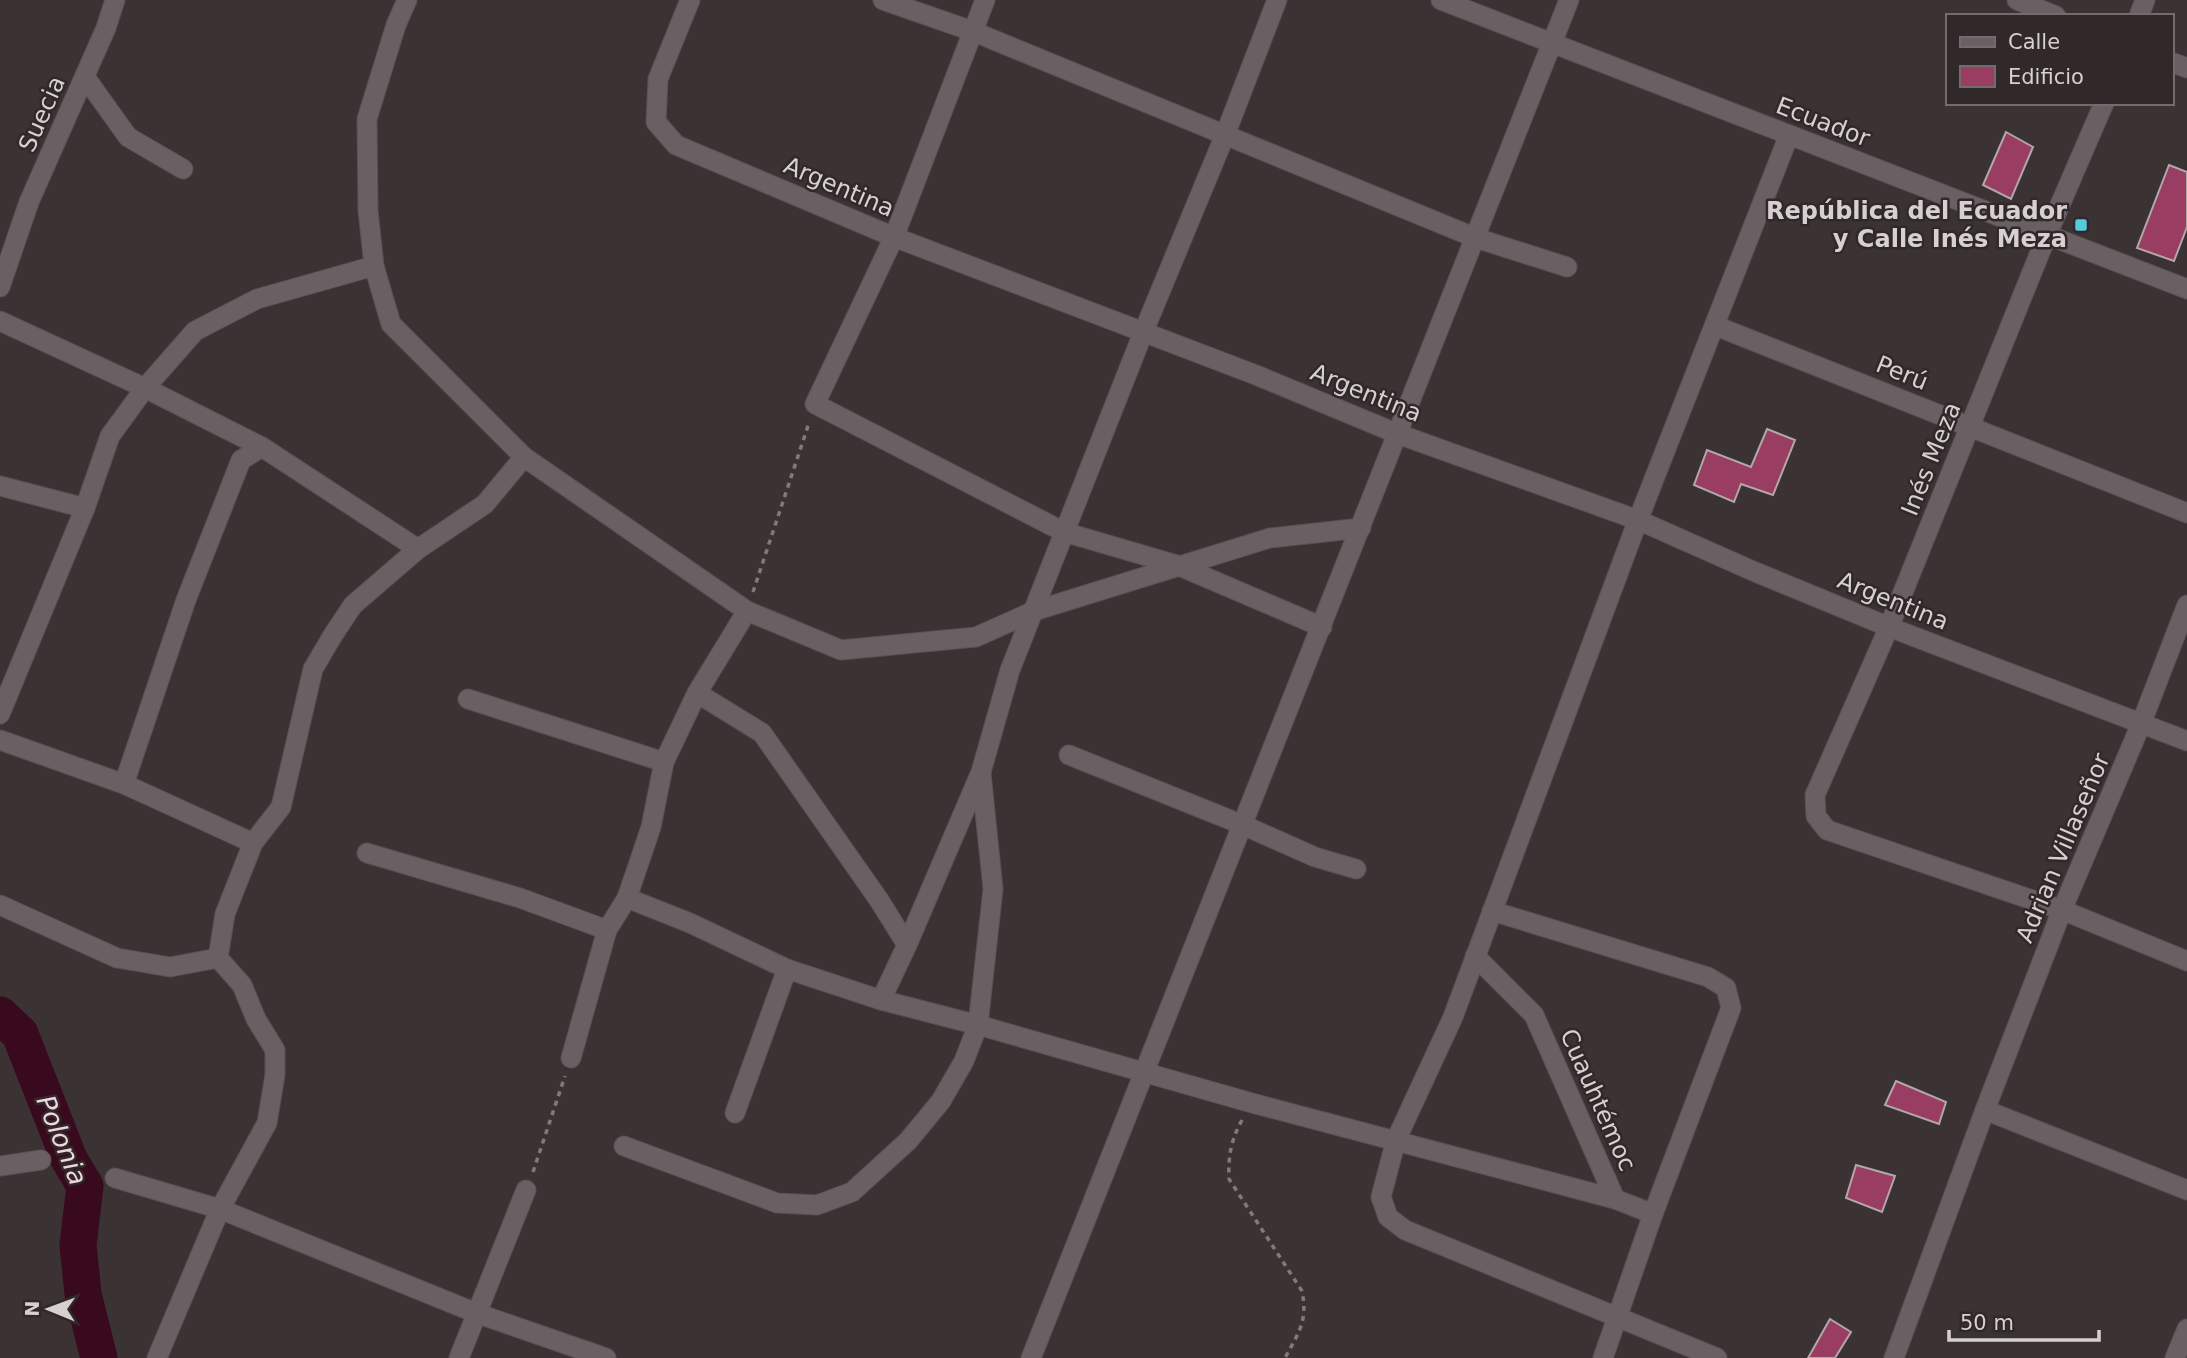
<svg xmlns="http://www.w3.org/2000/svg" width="2187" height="1358" font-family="'DejaVu Sans',sans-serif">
<rect width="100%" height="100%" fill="#3b3234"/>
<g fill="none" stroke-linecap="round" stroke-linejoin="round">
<polyline stroke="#39091e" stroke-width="37" points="0,1015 20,1034 69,1159 85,1186 78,1245 83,1294 99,1358"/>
</g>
<g fill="#993d62" stroke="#b2a7aa" stroke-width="2">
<polygon points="2006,132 2033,147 2011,199 1983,185"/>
<polygon points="2169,165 2187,172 2187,227 2174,261 2137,248"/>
<polygon points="1767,429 1795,440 1773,495 1741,484 1734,502 1694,485 1707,450 1751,467"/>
<polygon points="1896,1081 1946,1102 1939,1124 1885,1105"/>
<polygon points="1856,1165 1895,1176 1882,1212 1846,1198"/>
<polygon points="1830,1319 1851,1332 1835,1358 1808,1358"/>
</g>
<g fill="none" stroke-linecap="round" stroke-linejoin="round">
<g stroke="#585052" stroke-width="21">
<g id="minor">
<polyline points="407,0 396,25 367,119 368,210 374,266 391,324 524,457 747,611 841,650 976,637 1034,611 1270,538 1361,528"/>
<polyline points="690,0 658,79 656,122 676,145 894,237 1256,375 1398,434 1638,520 1753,571 1889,627 2187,741"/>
<polyline points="883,0 972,31 1476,238 1567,267"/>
<polyline points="985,0 894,237 815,404 1064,532 1177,565 1322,627"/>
<polyline points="2017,0 2056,16"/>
<polyline points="2139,16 2145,0"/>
<polyline points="2171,62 2187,68"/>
<polyline points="85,77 128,137 183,169"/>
<polyline points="2104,103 2047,235 1889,627 1815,795 1816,816 1827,830 2062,910 2187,961"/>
<polyline points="0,287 29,202 106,28 115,0"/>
<polyline points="0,321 145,388 262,447 418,549"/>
<polyline points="1716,326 2187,513"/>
<polyline points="0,486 85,508"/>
<polyline points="697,693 762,733 879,900 907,945 881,1000"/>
<polyline points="468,699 664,762"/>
<polyline points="0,714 85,508 110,436 145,388 195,331 257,299 374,266"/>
<polyline points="0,740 124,784 253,843"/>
<polyline points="1069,755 1243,825 1315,857 1356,869"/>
<polyline points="124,784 186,600 241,460 262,447"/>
<polyline points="367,853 520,898 607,930"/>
<polyline points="627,898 690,923 787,969 881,1000 978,1025 1252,1103 1615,1199"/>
<polyline points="0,905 117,958 170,967 218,958"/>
<polyline points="1492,911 1708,977 1726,988 1731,1008 1653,1214"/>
<polyline points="907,945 981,772 1010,670 1143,333 1225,135 1277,0"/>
<polyline points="1475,956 1534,1015 1615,1199 1653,1214 1603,1358"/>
<polyline points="571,1058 607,930 627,898 651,827 664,762 697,693 747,611"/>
<polyline points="1985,1110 2187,1190"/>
<polyline points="735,1113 787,969"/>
<polyline points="624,1146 777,1203 817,1205 852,1192 908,1141 941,1101 964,1061 978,1025 993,889 981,773"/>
<polyline points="0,1166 41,1160"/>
<polyline points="115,1178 220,1209 476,1313 606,1358"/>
<polyline points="157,1358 220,1209 267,1123 275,1075 275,1050 256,1019 242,985 218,958 225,914 253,843 281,807 313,669 333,635 353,605 418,549 485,504 524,457"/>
<polyline points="459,1358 526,1190"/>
<polyline points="1031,1358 1569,0"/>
<polyline points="1717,1358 1405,1230 1388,1217 1381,1197 1396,1140 1453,1017 1638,520 1789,135"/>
<polyline points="1894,1358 1985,1110 2062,910 2141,724 2187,605"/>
<polyline points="2175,1358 2187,1329"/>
</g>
</g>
<g stroke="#585052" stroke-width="21">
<polyline id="tertiary" points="1441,0 2187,289"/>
</g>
<g stroke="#81797b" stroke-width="3.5" stroke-dasharray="5 5" stroke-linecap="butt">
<polyline points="753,592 809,423"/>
<path d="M1242,1120C1231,1140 1228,1156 1229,1179L1302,1291C1308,1321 1299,1332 1285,1358"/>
<polyline points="533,1172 565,1076"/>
</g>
<use href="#minor" stroke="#6a6063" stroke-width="19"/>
<use href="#tertiary" stroke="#6a6063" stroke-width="19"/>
</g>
<rect fill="#53cbdb" stroke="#31282a" stroke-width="2.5" x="2074" y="218" width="14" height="14" rx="3.5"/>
<g text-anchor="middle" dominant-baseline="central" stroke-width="5" stroke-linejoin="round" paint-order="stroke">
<g font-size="24" fill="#d6d0d1" stroke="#31282a">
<text transform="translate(42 114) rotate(-66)">Suecia</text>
<text transform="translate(1823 122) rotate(21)">Ecuador</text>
<text transform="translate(839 187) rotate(23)">Argentina</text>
<text transform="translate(1902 373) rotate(22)">Perú</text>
<text transform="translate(1366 393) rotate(22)">Argentina</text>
<text transform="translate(1931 459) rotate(-68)">Inés Meza</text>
<text transform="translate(1893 601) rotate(22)">Argentina</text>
<text transform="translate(2063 848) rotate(-67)">Adrian Villaseñor</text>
<text transform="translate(1598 1100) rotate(66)">Cuauhtémoc</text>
</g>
<g font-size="24" font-weight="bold" fill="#d6d0d1" stroke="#31282a" text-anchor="end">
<text x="2067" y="211">República del Ecuador<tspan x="2067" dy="28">y Calle Inés Meza</tspan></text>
</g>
<g font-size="26" font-style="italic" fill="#f1d6de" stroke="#31282a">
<text transform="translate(62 1140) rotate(68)">Polonia</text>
</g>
</g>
<rect x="1946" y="14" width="228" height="91" fill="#31282a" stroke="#736b6d" stroke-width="2"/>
<rect x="1960" y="37" width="35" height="10" fill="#6a6063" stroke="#736b6d" stroke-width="2"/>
<text x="2008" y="49" font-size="21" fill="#d6d0d1">Calle</text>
<rect x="1960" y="66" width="35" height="21" fill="#993d62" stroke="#736b6d" stroke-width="2"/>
<text x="2008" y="84" font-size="21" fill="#d6d0d1">Edificio</text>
<g transform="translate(49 1309) rotate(271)" stroke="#31282a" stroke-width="5" paint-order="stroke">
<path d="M0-5L12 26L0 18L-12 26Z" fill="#d6d0d1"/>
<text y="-10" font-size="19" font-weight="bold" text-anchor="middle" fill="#d6d0d1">N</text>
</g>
<path d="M1949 1330v10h150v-10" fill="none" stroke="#d6d0d1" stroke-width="3.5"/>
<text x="1960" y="1330" font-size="21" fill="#d6d0d1" stroke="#31282a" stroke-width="5" paint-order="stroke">50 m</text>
</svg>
